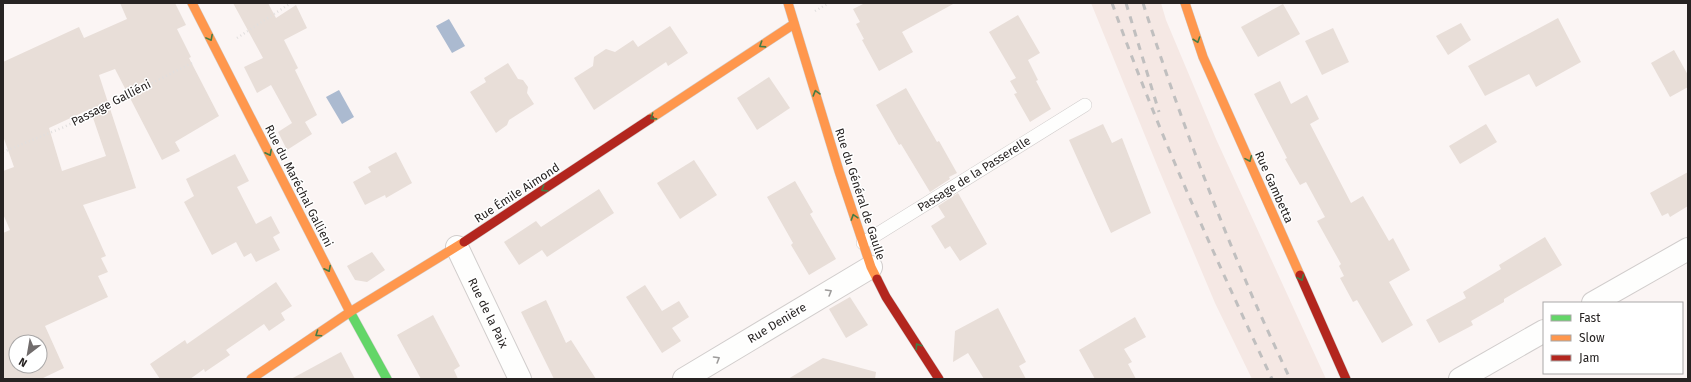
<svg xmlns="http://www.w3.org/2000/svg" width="1691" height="382" font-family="'Fira Sans',sans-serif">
<rect width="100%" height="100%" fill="#fbf5f4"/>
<polygon fill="#f5e8e4" points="1091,3 1161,3 1166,20 1216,139 1326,379 1252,379 1215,303 1159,170"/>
<g fill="#abbad0">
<polygon points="449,19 465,46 452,53 436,26"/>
<polygon points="339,90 354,117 342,124 326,97"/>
</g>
<g fill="#e8ded8" fill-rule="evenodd">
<path d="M120,3H175L186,25L177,29L191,57L189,58L219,116L175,142L180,151L162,160L115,69L99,75L136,188L83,205L106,256L101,258L108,272L98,276L108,297L45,326L64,368L41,379H3V233L10,230L3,214V171L14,167L3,136V62L79,27L84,38L127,19ZM90,109L106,156L62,171L49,128ZM16,342H40V366H16Z"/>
<polygon points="233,3 268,3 276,18 296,5 307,28 284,40 298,68 295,70 317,115 305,122 312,134 287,150 278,132 292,123 271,85 257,93 244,67 263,58"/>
<polygon points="865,3 955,3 902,32 913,52 879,71 862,40 864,39 856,24 860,22 853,9"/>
<polygon points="1283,4 1300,34 1258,57 1241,27"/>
<polygon points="1018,15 1040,53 1028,60 1038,80 1036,81 1051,109 1030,122 1014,94 1017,93 1010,81 1016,78 989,32"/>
<polygon points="1558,18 1581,62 1536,87 1529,74 1485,96 1468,66"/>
<polygon points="1461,23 1471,40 1448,55 1436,36"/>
<polygon points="670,26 688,53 668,66 666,62 594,110 574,78 593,66 594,57 606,49 615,52 633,40 638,47"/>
<polygon points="1333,28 1349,62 1322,75 1305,41"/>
<polygon points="1674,50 1688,75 1688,87 1670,97 1651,63"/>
<polygon points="508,63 518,79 523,80 528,87 527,93 534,104 509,120 507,125 496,133 470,92 486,82 484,78"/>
<polygon points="769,77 790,108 757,130 737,98"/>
<polygon points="1280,81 1291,104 1307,95 1319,119 1310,124 1351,203 1363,196 1389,241 1393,238 1410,270 1389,282 1413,325 1382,343 1357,300 1353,302 1340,278 1344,276 1339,266 1341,264 1317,221 1325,217 1306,182 1300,185 1285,159 1287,158 1254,94"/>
<polygon points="906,88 937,142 939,141 957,173 949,177 950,179 930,192 901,144 899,145 876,105"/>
<polygon points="1103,124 1112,143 1122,138 1151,213 1111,233 1069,140"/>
<polygon points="1486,124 1497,142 1460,164 1449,146"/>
<polygon points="396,152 412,183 386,198 385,195 365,205 353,182 371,172 368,167"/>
<polygon points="235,154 249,181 237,187 256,224 271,216 280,233 273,237 280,250 256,262 251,253 244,257 236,242 212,255 184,202 194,196 186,179"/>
<polygon points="694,160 717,195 680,219 657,183"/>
<polygon points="1688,172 1688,206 1670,217 1668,213 1662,216 1650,193"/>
<polygon points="795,181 813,212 810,214 836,259 809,275 791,245 793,243 767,197"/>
<polygon points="599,189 614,213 547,257 542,250 519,265 504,242 536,221 541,227"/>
<polygon points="958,193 987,244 960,261 950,246 945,249 931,226 945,217 938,206"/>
<polygon points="1545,237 1562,265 1504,299 1504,302 1471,321 1473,325 1439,343 1426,320 1466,298 1463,292 1501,269 1499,265"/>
<polygon points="372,252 385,270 367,282 355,280 347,266"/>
<polygon points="276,282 292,306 281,313 285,320 269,331 264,324 226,350 230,355 205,372 204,369 190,379 160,379 150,364 185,340 187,344"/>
<polygon points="645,285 662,311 679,301 689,317 672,328 681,341 662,353 626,297"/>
<polygon points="850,297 868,325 846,338 829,309"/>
<polygon points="546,300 566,343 571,340 596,379 554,379 521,312"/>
<polygon points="998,308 1026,362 1019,366 1026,379 984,379 968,353 953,362 955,331"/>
<polygon points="433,315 460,366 454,370 458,379 421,379 397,335"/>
<polygon points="1135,317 1146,337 1124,349 1132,362 1128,364 1136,379 1095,379 1079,350"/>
<polygon points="341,352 355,379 291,379"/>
<polygon points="823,358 876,372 875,379 788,379"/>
</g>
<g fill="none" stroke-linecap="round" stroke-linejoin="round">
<g stroke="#d1cdcc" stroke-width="14">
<polyline id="lane" points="863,243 1085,105"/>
</g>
<g stroke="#d1cdcc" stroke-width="24">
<g id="street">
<polyline points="457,247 520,379"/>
<polyline points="1593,303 1688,249"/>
<polyline points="684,379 871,267"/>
<polyline points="1460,379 1544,331"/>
</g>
</g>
<g stroke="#d1cdcc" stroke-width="10">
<polyline id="fast" points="349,310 387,379"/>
</g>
<g stroke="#d1cdcc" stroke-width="10">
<g id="slow">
<polyline points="192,3 349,310"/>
<polyline points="788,3 839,171 871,267 877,279"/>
<polyline points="1185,3 1203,57 1300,275"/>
<polyline points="650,119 794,24"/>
<polyline points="251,379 350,312 464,242"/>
</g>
</g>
<g stroke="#d1cdcc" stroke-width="10">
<g id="jam">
<polyline points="464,242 650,119"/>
<polyline points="1300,275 1346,379"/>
<polyline points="877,279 886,297 939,379"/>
</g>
</g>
<g stroke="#e1dfde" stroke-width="2.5" stroke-dasharray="1 3" stroke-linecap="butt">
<polyline points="815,11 829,3"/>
<polyline points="237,38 291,3"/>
<polyline points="3,152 64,127 194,62"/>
</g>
<use href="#lane" stroke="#fefefd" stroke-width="13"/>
<use href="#street" stroke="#fefefd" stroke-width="22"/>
<use href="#fast" stroke="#63d668" stroke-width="9"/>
<use href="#slow" stroke="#ff974d" stroke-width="9"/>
<use href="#jam" stroke="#b3261e" stroke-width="9"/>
<g stroke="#c0bfbf" stroke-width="3" stroke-dasharray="7 7" stroke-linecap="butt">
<path d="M1112,3C1158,132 1214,255 1272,379"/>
<polyline points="1126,3 1159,112"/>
<path d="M1143,3C1173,97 1207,189 1245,279C1259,313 1275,346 1290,379"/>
</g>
</g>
<defs><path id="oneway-chevron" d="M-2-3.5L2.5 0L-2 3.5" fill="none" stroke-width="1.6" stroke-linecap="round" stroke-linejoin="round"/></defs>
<g stroke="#457c45">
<use href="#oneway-chevron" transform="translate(210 38) rotate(62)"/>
<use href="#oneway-chevron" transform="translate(1197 40) rotate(71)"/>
<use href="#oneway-chevron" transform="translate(762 45) rotate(147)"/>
<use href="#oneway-chevron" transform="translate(816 93) rotate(-106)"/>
<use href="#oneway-chevron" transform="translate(653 117) rotate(147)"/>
<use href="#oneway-chevron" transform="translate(269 153) rotate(63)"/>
<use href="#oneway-chevron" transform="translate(1249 159) rotate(66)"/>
<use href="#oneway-chevron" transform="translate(544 189) rotate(147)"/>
<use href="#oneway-chevron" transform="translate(854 217) rotate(-108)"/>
<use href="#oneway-chevron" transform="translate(328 269) rotate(63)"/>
<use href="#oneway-chevron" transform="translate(1301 278) rotate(66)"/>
<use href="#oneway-chevron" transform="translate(318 334) rotate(146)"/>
<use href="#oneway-chevron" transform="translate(918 346) rotate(-123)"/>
</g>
<g stroke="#9d9b9a">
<use href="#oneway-chevron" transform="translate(829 292) rotate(-31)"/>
<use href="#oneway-chevron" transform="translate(717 359) rotate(-31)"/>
</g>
<g text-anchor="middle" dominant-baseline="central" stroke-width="3" stroke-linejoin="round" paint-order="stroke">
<g font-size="12" fill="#272322" stroke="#fff">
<text transform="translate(111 103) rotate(-27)">Passage Galliéni</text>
<text transform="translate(974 174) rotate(-32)">Passage de la Passerelle</text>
<text transform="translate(299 186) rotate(63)">Rue du Maréchal Gallieni</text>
<text transform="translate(1274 187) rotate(66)">Rue Gambetta</text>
<text transform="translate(517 193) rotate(-33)">Rue Émile Aimond</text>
<text transform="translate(860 194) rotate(72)">Rue du Général de Gaulle</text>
<text transform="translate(488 313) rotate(64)">Rue de la Paix</text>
<text transform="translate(777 323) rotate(-31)">Rue Denière</text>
</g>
</g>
<rect width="1691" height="382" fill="none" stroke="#272322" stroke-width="8"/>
<rect x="1543" y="302" width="140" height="72" fill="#ffffff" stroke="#a9a7a7"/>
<rect x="1551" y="315" width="20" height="6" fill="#63d668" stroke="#a9a7a7"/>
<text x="1579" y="322" font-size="12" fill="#272322">Fast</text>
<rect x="1551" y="335" width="20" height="6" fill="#ff974d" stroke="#a9a7a7"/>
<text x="1579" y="342" font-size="12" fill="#272322">Slow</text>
<rect x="1551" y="355" width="20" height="6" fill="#b3261e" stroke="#a9a7a7"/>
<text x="1579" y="362" font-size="12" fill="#272322">Jam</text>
<g transform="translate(28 354) rotate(211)"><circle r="19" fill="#ffffff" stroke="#a9a7a7"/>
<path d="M0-3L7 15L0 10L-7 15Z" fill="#716c6c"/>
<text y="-6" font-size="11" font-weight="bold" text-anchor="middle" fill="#272322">N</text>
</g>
</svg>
